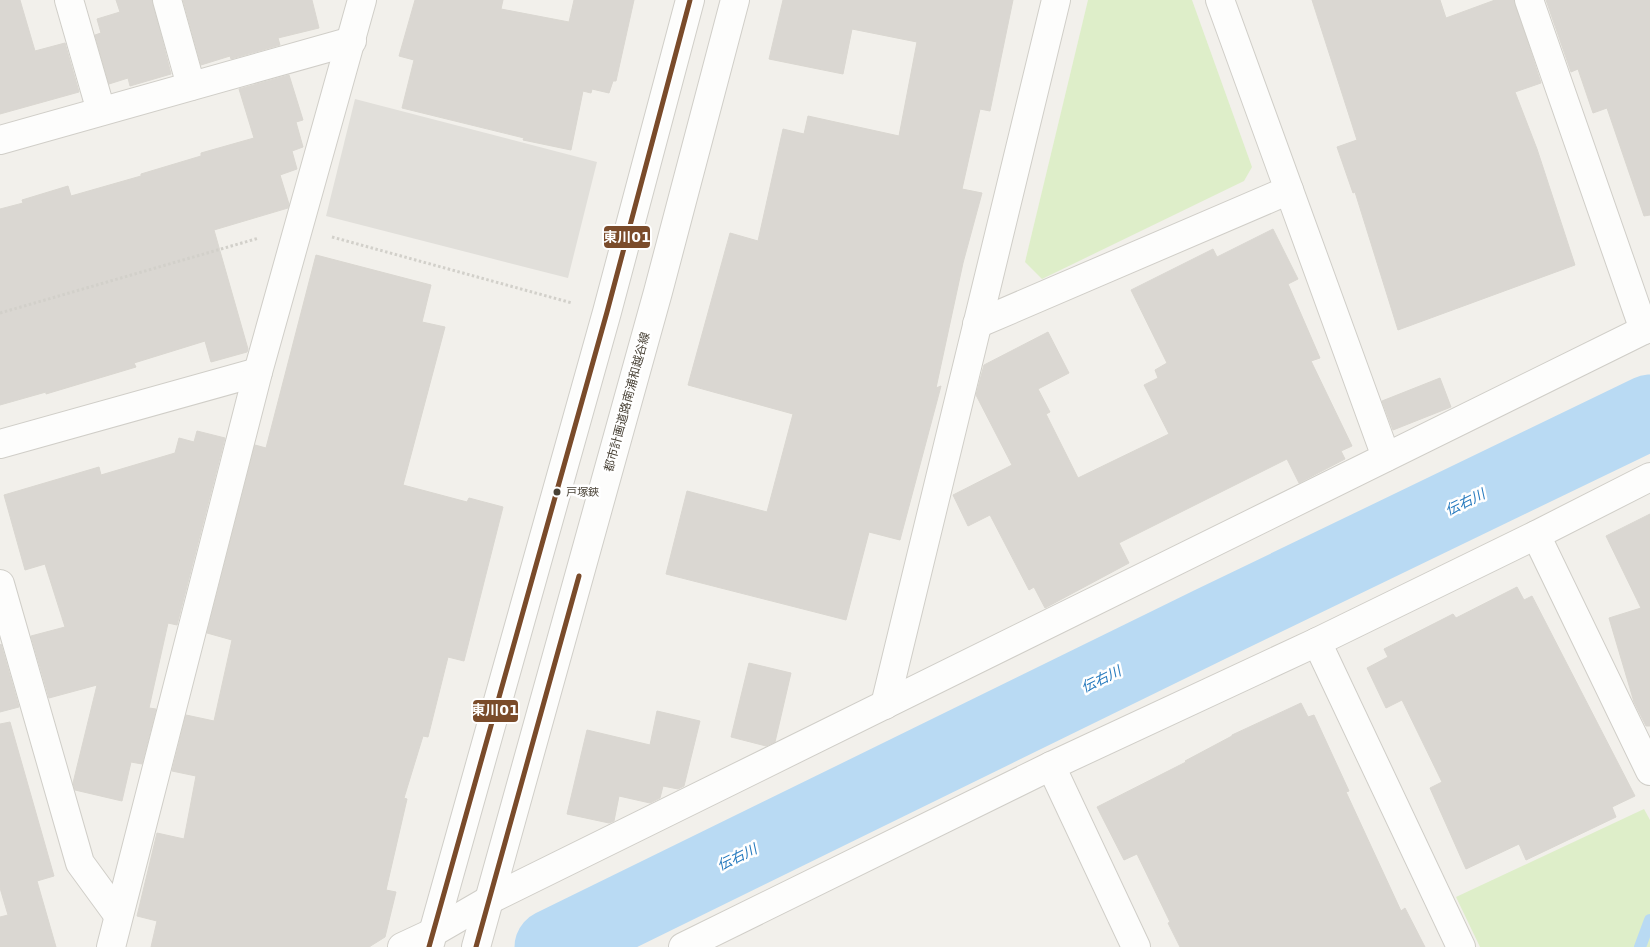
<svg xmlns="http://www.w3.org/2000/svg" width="1650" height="947" font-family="'DejaVu Sans','Noto Sans JP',sans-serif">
<rect width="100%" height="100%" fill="#f2f0eb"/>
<g fill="#deeec9">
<polygon points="1088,0 1192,0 1252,167 1244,181 1042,279 1025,262"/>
<polygon points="1644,809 1650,820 1650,947 1480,947 1456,897"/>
</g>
<polygon fill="#e1dfda" points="355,99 597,162 568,278 326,216"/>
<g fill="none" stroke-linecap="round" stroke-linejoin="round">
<polyline stroke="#b9daf3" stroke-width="12" points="1640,947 1650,920"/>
<polyline stroke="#b9daf3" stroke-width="75" points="552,947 1211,624 1650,412"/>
</g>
<g fill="#dad7d2" stroke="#dad7d1">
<polygon points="0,0 20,0 35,51 65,43 79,92 0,114"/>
<polygon points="116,0 152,0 171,74 130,86 128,78 109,84 95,35 101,33 97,19 120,12"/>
<polygon points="183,0 312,0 319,28 278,38 280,45 231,59 230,56 201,65"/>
<polygon points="415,0 503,0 501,9 569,22 574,0 634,0 616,81 613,81 609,93 592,89 591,93 583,91 571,150 523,140 524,138 402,108 414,60 399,56"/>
<polygon points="783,0 1013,0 990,111 980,109 962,189 982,193 963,263 936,388 941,386 900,540 869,532 846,620 666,574 687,491 767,512 793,414 688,385 730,233 758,241 783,129 804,134 808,116 899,136 917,42 852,29 843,74 769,59"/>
<polygon points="1312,0 1440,0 1446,18 1495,0 1514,0 1541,83 1515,92 1537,149 1575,265 1398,330 1355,192 1353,193 1337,147 1357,140"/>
<polygon points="1546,0 1650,0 1650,215 1644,216 1607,108 1593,113 1578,69 1571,72"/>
<polygon points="289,75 303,120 296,122 303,147 292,151 297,169 280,175 289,204 288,208 214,230 248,349 247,352 211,362 205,341 134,363 136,367 46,394 46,392 0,405 0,209 23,203 22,200 68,186 71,196 141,176 141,174 201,156 201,153 254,138 239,89"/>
<polygon points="1273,229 1298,279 1288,284 1320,358 1311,361 1352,446 1341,451 1345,459 1299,483 1287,459 1119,543 1129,563 1045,608 1034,587 1029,590 990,515 968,526 953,495 1012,465 976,395 984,365 1048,332 1069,373 1038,389 1050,412 1046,414 1078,478 1169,434 1144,385 1158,378 1155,370 1167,363 1131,290 1213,249 1217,257"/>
<polygon points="316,255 431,285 422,322 445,327 403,485 467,502 469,498 503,507 464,661 448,657 428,737 423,736 404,798 407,799 386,890 396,892 385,937 369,947 151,947 157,921 137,916 157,833 184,839 196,776 172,771 186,715 214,721 232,640 207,633 255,445 266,448"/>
<polygon points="1440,378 1451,407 1393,430 1382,401"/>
<polygon points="197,431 225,438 177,625 168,623 149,708 156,709 142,764 131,762 122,801 75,790 73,783 97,685 49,698 31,636 65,627 45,564 25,570 4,495 99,467 101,475 175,453 179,438 194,442"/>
<polygon points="1650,514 1650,726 1646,726 1634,702 1609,618 1641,608 1606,536"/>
<polygon points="1517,587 1524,600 1532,596 1635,796 1612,807 1616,817 1526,860 1519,844 1466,869 1430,788 1442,782 1402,700 1386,708 1367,668 1388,657 1384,649 1453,614 1456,618"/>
<polygon points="1,644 19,707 0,712 0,645"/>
<polygon points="749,663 791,673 775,742 766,746 731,737"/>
<polygon points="1301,703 1308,717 1314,715 1349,791 1346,792 1401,911 1405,908 1425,947 1180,947 1168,923 1170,922 1137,854 1124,860 1097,807 1186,762 1185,761 1232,736 1232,735"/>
<polygon points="657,711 700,721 684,786 678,789 663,786 660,798 650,803 619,796 614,821 609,823 567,814 587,730 650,745"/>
<polygon points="10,722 54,876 37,881 56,947 0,947 0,917 8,915 0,888 0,724"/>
</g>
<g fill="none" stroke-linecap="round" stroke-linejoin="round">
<g stroke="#d0cec8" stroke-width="30">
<g id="minor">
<polyline points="69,0 101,111"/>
<polyline points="167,0 191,86"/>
<polyline points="1220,0 1386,457"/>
<polyline points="1529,0 1644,330"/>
<polyline points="0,140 352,41"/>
<polyline points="977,324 1289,190"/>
<polyline points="0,444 258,372"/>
<polyline points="1536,535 1650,771"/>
<polyline points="0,584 80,863 118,915"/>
<polyline points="1317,642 1461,947"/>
<polyline points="885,705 1056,0"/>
<polyline points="1051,766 1136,947"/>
<polyline points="111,947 258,372 362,0"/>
<polyline points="402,947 432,933 489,900 1650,327"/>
<polyline points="683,947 1051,766 1317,642 1536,535 1650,477"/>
</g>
</g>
<g stroke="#d0cec8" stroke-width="30">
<g id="tertiary">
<polyline points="429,947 607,312 690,0"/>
<polyline points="476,947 658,292 735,0"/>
</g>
</g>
<g stroke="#d2d0ca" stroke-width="3" stroke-dasharray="2.5 2.5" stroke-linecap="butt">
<polyline points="332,237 572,303"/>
<polyline points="0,313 259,238"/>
</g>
<use href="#minor" stroke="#fdfdfc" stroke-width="28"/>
<use href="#tertiary" stroke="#fdfdfc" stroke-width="28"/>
<g stroke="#fff" stroke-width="9">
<g id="bus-1">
<polyline points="429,947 607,312 690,0"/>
<polyline points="476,947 579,576"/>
</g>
</g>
<use href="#bus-1" stroke="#7a4b2a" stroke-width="5"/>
</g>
<circle fill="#494236" stroke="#fff" stroke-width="2" cx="557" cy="492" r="4.5"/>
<g text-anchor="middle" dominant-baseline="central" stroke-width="5" stroke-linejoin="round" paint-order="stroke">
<g font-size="11" fill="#494236" stroke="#fff" text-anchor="start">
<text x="566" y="492">戸塚鋏</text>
</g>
<g font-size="12" fill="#494236" stroke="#fff">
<text transform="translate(627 402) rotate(-75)">都市計画道路南浦和越谷線</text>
</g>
<g font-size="14" font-style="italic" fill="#267abe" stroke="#fff">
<text transform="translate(1465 502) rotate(-26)">伝右川</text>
<text transform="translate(1101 679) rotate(-26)">伝右川</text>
<text transform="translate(737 857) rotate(-26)">伝右川</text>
</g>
</g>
<g stroke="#fff" stroke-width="2">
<rect x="603" y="225" width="48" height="24" rx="5" fill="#7a4b2a"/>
<rect x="472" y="699" width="47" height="24" rx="5" fill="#7a4b2a"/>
</g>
<g font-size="14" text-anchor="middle" font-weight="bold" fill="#fff">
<text x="627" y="242">東川01</text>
<text x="495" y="715">東川01</text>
</g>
</svg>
